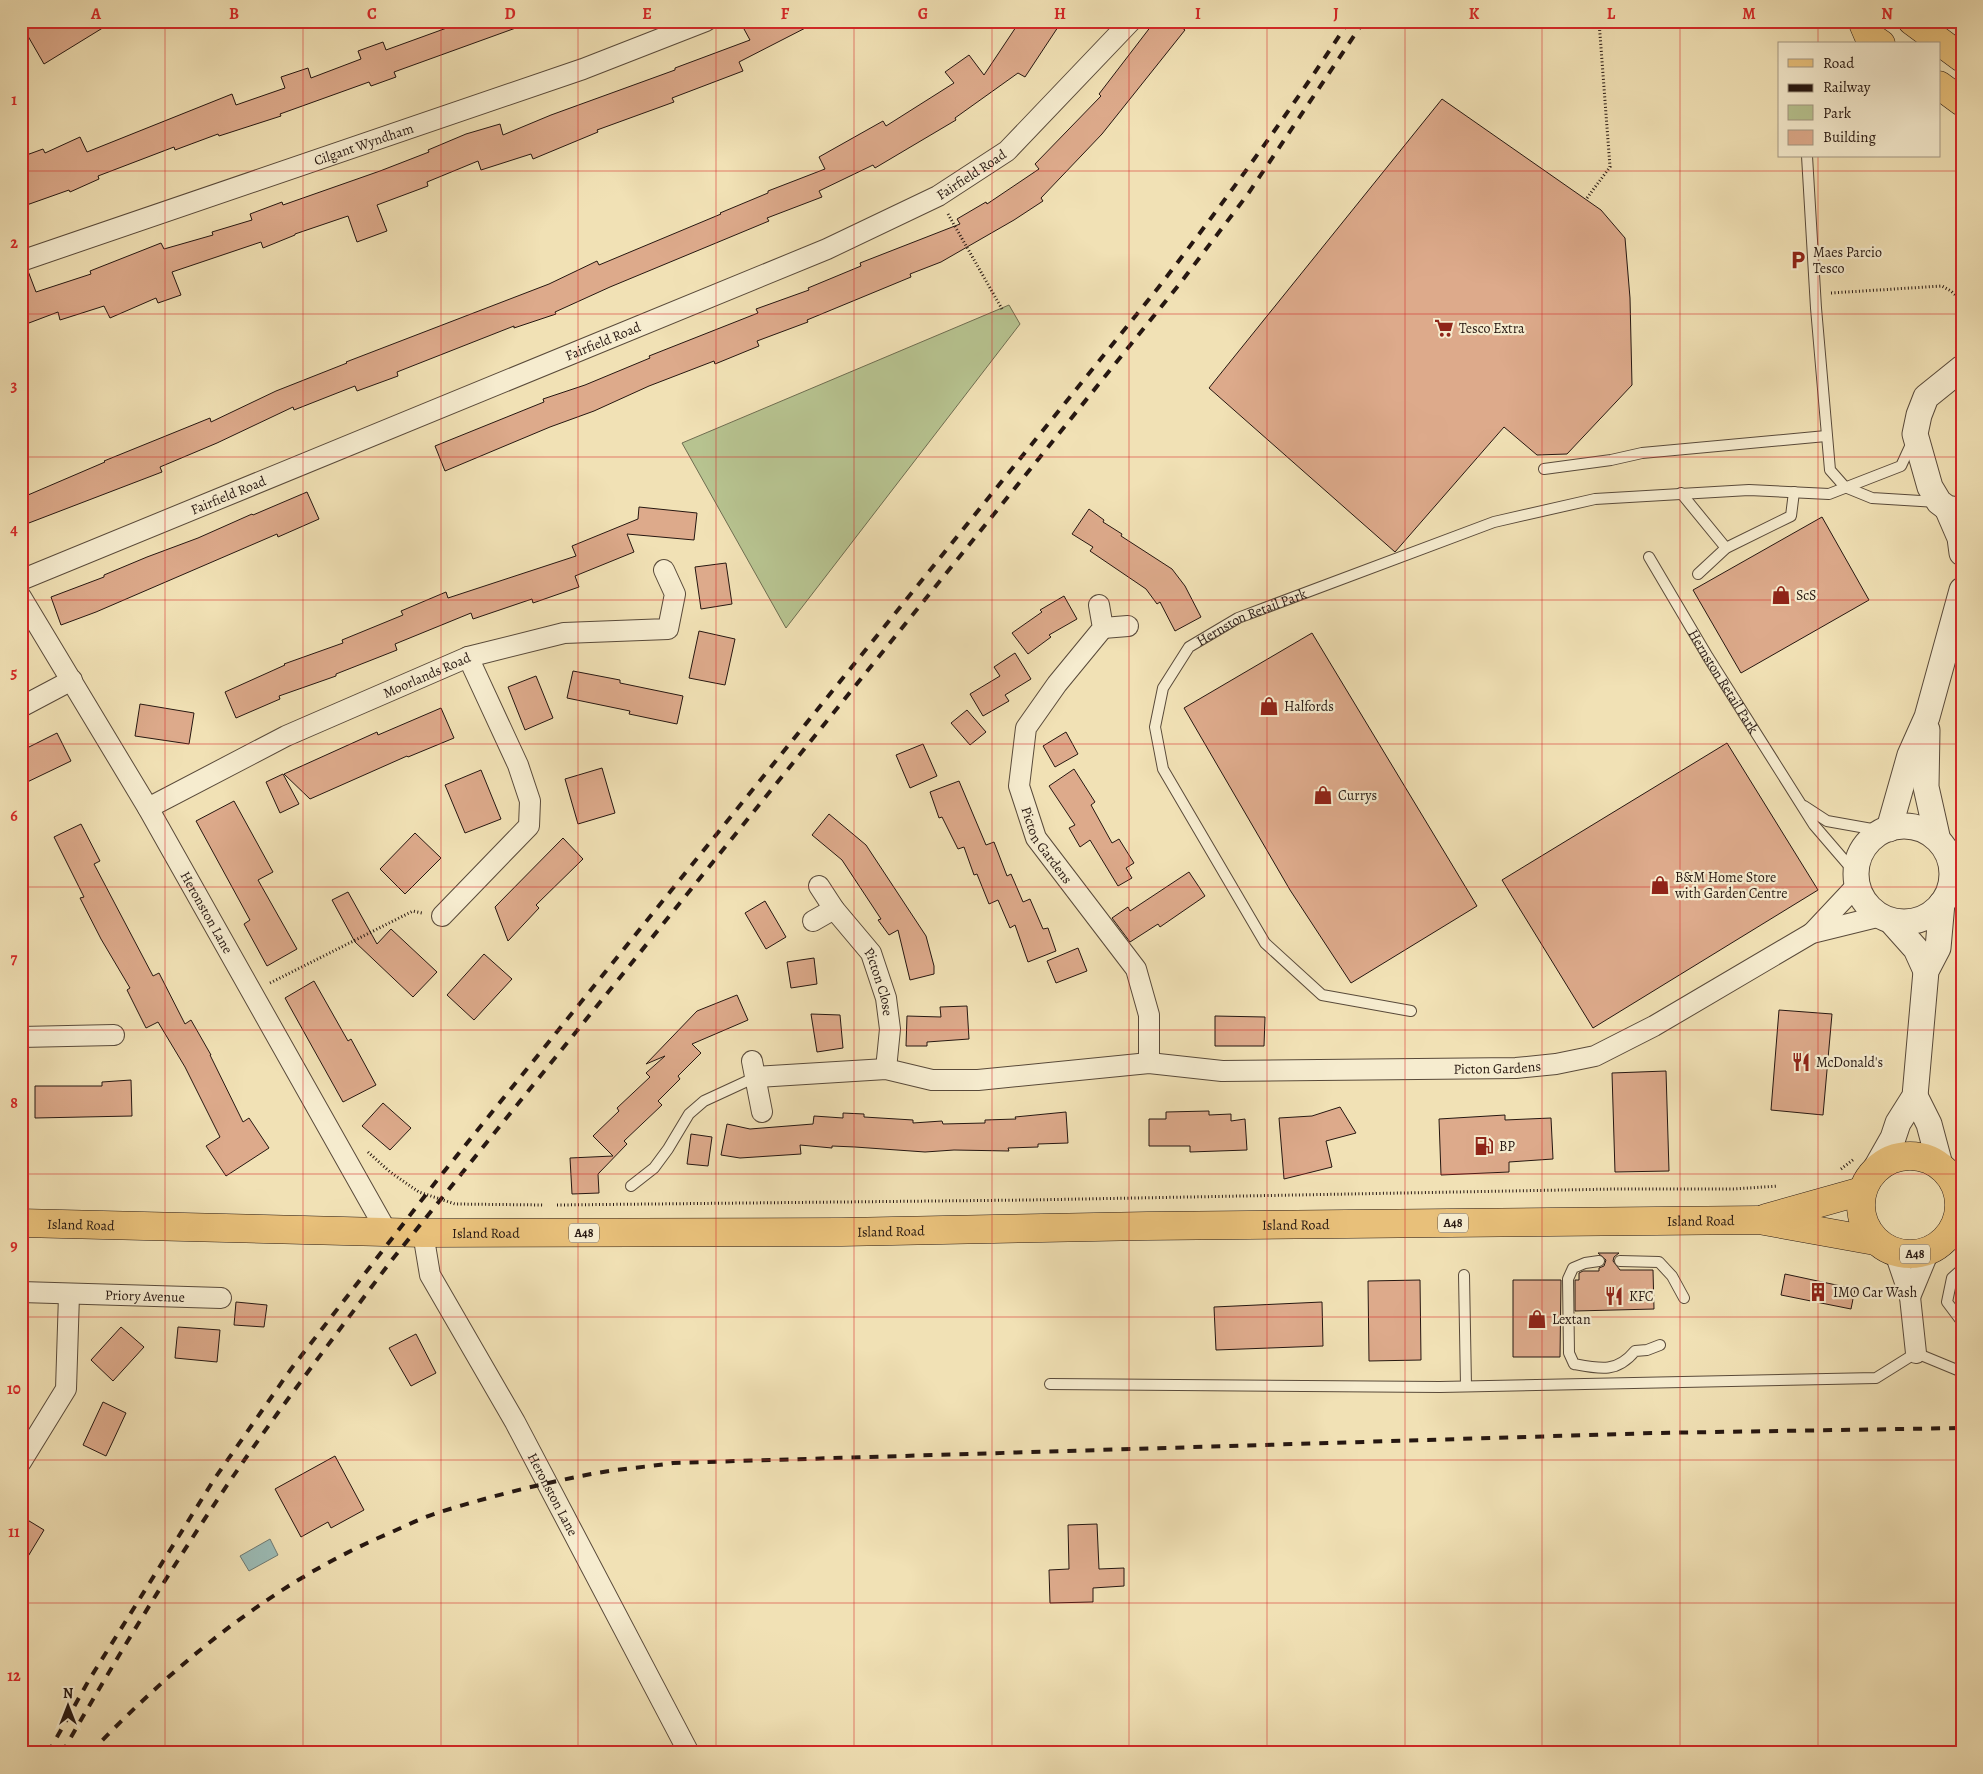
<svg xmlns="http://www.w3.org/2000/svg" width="1983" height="1774" font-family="Alegreya,serif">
<rect width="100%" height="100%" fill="#f1e1b5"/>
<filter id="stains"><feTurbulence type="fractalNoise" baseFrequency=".004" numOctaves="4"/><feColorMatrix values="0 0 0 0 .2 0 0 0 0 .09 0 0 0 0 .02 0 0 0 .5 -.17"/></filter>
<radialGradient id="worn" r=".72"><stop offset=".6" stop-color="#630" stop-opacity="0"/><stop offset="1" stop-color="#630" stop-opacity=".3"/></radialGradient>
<polygon fill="#b7c390" stroke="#6e6d50" points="1009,305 1020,324 786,628 682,443"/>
<polygon fill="#9cbcb6" stroke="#6d7a74" points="270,1539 278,1555 249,1571 240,1556"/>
<g fill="#ddaa8b" stroke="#261711">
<polygon points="21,21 114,21 44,64 21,24"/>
<polygon points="466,21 523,21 524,25 394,72 396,77 371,86 369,82 280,114 281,116 219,136 218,134 175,150 174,147 98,176 99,179 70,192 69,190 21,207 21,157 43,149 45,153 80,137 87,152 232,94 236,105 285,88 281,77 308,68 311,78 361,59 358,51 383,42 386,50"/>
<polygon points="759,21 819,21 739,62 743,71 672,98 674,102 597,130 598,132 533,159 531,154 481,170 478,161 427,182 428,186 377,205 387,231 357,242 348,216 295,234 295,235 263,248 261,242 172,272 181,295 158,303 156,298 110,318 104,306 60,320 58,312 21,326 21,273 28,271 36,292 91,274 90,271 161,243 164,249 213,235 212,232 252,220 250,214 282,202 283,205 380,171 429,152 428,150 466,134 500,124 503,135 551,115 675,70 675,68 750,40 744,29"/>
<polygon points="1020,21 1062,21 1025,77 1018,73 955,118 956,120 875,168 873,165 819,191 822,197 767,218 769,221 610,287 555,312 556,314 514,328 514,326 397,372 398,376 357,391 355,386 294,410 293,407 217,443 160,467 162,472 21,526 21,498 105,462 104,461 210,418 211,422 276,391 347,363 346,362 549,284 597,261 599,265 721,214 720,213 768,193 768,191 825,169 819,157 883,121 886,126 954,83 945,72 969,55 984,75"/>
<polygon points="1155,21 1173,21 1185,30 1102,134 1041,198 1043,201 1014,220 941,262 910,274 911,277 807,320 808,322 757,341 759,346 715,364 714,361 649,386 594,411 550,427 445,471 435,446 544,402 543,399 585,385 650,358 649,356 758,313 756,309 809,290 808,288 861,266 860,263 960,224 957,219 986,202 987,204 1039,169 1035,164 1101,96 1099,94"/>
<polygon points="1442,99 1601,210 1625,238 1630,298 1632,385 1567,454 1537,455 1504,427 1395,552 1209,388"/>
<polygon points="307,492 319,519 278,537 277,534 96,612 61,625 51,597 104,577 104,575 147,557 198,538 252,514 253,515"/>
<polygon points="639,507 697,513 694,540 627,534 634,552 575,576 579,587 533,603 532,599 473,619 471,613 395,644 397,650 336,674 336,676 279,696 280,699 236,718 225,692 285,665 284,664 343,643 342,640 403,615 401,611 446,592 448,598 576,556 572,546 638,519"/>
<polygon points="1089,509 1104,520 1103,522 1122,534 1121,536 1172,569 1185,586 1201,617 1175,631 1160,602 1157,604 1146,589 1090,551 1093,547 1072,534"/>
<polygon points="1822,517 1869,600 1741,673 1693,590"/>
<polygon points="726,563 732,604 701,609 695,567"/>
<polygon points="1064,596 1077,619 1049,635 1051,637 1028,654 1012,633 1042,612 1040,610"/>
<polygon points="699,631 735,639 725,685 689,678"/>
<polygon points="1312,633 1477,906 1351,983 1290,890 1184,708"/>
<polygon points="1015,653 1031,679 1005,695 1009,701 983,716 970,694 1000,676 994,667"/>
<polygon points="573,671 620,680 620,683 683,696 677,724 629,714 630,711 567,698"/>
<polygon points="536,676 553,718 525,730 508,687"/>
<polygon points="140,704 194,713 189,744 135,736"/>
<polygon points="441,708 454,738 408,757 407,756 310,799 284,774 377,732 378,735"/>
<polygon points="967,710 986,732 970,745 951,723"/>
<polygon points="1066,732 1078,754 1055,767 1043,746"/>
<polygon points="57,733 71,761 21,785 21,751"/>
<polygon points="1727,743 1818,890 1593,1028 1502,880"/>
<polygon points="923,744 937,776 910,788 896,755"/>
<polygon points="602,768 615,813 578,824 565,779"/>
<polygon points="1074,769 1095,802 1091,805 1112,843 1119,839 1134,863 1126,868 1132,878 1118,886 1090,840 1080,847 1069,828 1075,825 1049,786"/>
<polygon points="481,770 501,819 465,833 445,785"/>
<polygon points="283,774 299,804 280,813 266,782"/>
<polygon points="959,781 986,845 994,842 1007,876 1011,874 1023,902 1030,899 1043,929 1048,928 1056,951 1028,962 1015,925 1010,928 998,900 989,904 977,874 974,875 964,847 958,849 942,817 939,818 930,792"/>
<polygon points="234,801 273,872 258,880 297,949 267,966 244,924 250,920 196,821"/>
<polygon points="829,814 866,845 926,936 934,966 934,974 910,980 898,930 889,935 878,920 881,919 842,860 812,835"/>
<polygon points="81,824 100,861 94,864 153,976 159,973 185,1024 191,1020 211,1055 210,1055 243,1122 249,1118 269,1148 226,1176 206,1146 220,1137 185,1067 158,1022 146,1028 127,990 130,988 101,939 80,898 84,897 54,837"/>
<polygon points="415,833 441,858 405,894 380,869"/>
<polygon points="563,838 583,859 536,905 539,908 508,941 495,907"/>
<polygon points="1189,872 1205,896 1160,927 1158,924 1130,942 1112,918 1128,907 1130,911"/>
<polygon points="348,892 377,944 391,929 437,972 413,997 355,942 332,900"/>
<polygon points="765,901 786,937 766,949 745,913"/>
<polygon points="1078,948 1087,971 1056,983 1047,961"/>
<polygon points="484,954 512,979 474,1020 447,995"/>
<polygon points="814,958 817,984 791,988 787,962"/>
<polygon points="314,981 348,1041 351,1039 376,1085 343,1102 285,998"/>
<polygon points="737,995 748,1020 692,1044 701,1053 678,1076 680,1079 658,1101 662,1105 624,1141 627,1144 598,1174 599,1193 572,1194 570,1158 613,1156 593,1136 619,1111 617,1108 650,1077 646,1073 665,1056 646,1064 697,1011"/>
<polygon points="967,1006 969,1039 927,1042 927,1046 906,1046 907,1016 941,1017 940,1007"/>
<polygon points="1779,1010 1832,1014 1823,1115 1771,1110"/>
<polygon points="811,1014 840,1015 843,1048 817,1052"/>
<polygon points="1215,1016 1265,1017 1264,1046 1215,1046"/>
<polygon points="1666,1071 1669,1171 1615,1172 1612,1073"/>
<polygon points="131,1080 132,1116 35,1118 35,1086 102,1086 102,1082"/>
<polygon points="383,1103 411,1128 390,1150 362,1126"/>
<polygon points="1340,1107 1356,1133 1326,1141 1332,1167 1284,1179 1279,1118 1312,1116"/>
<polygon points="1209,1111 1209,1115 1231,1114 1231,1121 1245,1119 1247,1150 1190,1152 1190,1146 1149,1146 1149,1119 1166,1119 1166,1112"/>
<polygon points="1066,1112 1068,1143 1038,1144 1038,1147 1008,1148 1009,1151 954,1150 925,1152 855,1147 832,1146 832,1148 800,1145 801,1154 740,1158 721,1155 727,1124 750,1129 813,1124 814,1116 843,1118 843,1113 864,1114 864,1117 913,1120 913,1123 942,1121 943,1124 985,1123 985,1120 1016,1119 1015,1117"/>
<polygon points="1505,1115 1505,1120 1551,1118 1553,1159 1509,1162 1509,1172 1441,1175 1439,1119"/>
<polygon points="691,1134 712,1137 708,1166 687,1164"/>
<polygon points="1598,1253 1619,1253 1614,1257 1613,1261 1620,1270 1653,1270 1654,1309 1575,1311 1575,1280 1579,1280 1579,1273 1583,1271 1599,1271 1599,1268 1604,1266 1606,1260"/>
<polygon points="1785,1274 1855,1289 1851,1309 1781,1295"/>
<polygon points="1420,1280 1421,1360 1369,1361 1368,1281"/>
<polygon points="1513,1280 1561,1280 1560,1357 1513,1357"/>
<polygon points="236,1302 267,1305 264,1327 234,1325"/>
<polygon points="1322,1302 1323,1346 1216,1350 1214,1307"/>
<polygon points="121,1327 144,1347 113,1381 91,1360"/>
<polygon points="178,1327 220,1330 217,1362 175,1358"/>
<polygon points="416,1334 436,1373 411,1386 389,1348"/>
<polygon points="103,1402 126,1413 106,1456 83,1445"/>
<polygon points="335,1456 364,1510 331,1528 328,1522 301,1537 275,1489"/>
<polygon points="21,1516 44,1530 21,1568"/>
<polygon points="1097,1524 1099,1569 1124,1568 1124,1586 1093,1588 1093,1602 1050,1603 1049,1570 1069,1569 1068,1525"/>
</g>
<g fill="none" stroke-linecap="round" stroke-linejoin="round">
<g stroke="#594a3a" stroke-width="12">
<g id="service">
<polyline points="1807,156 1816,308 1830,470 1845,487 1872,498 1937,502"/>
<polyline points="1544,469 1611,460 1642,453 1826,436"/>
<polyline points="1681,493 1726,548"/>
<path id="s1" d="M1649,557L1708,657L1814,825L1857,875"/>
<polyline points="1698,574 1726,548 1791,516 1794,492"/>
<polyline points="1804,806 1827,821 1883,831"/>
<polyline points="1942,843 1962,849"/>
<polyline points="1947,896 1962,888"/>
<path id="s2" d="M1411,1011L1322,995L1265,943L1163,769L1155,727L1163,688L1189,647L1238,618L1494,522L1595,499L1749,490L1829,494L1901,466L1913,440"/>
<polyline points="631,1186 654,1168 668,1149 689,1114 704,1101 756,1077"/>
<path d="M1599,1261L1585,1263L1573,1268L1568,1279L1569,1353L1574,1364C1600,1369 1617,1373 1635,1351L1647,1350L1660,1345"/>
<polyline points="1620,1261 1659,1262 1672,1276 1684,1298"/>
<polyline points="1962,1269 1952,1278 1947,1302 1962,1322"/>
<polyline points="1464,1275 1466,1386"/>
<polyline points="1050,1384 1440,1387 1876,1378 1916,1353 1962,1372"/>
</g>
</g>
<g stroke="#594a3a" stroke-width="22">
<g id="minor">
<path id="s3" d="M21,261L583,69L706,21"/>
<path id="s4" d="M21,580L827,249L938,196L1007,151L1131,21"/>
<path id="s5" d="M21,597L148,808L387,1232"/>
<path id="s6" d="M1099,605L1103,628L1057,684L1026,728L1019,786L1036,838L1136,969L1149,1015V1063"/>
<polyline points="1103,628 1128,626"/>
<polyline points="21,707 72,680"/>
<path id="s7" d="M148,808L286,736L468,657L564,633L668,629L675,594L664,570"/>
<path id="s8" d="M819,886L834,909L871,953L886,998L890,1029L886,1069"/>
<polyline points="442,916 529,826 530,801 518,765 468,657"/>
<polyline points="813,921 834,909"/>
<polyline points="1812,933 1858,884"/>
<polyline points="21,1037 114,1035"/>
<polyline points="752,1061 762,1112"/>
<path id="s9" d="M756,1077L886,1069L932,1080H978L1149,1063L1222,1071L1516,1068L1556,1064L1595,1056L1654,1026L1812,933L1881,916"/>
<path id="s10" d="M423,1233L430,1275L515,1422L689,1753"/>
<polyline points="1895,1253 1910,1297 1916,1353"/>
<path id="s11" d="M21,1292L221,1298"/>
<polyline points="1910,1297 1929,1251"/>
<polyline points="21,1462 66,1389 69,1295"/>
</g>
</g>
<g stroke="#594a3a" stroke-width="27">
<g id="tertiary">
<polyline points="1962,368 1926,397 1919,415 1915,434 1930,487 1939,502 1947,508 1962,511"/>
<polyline points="1947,508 1960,538 1962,553"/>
<polyline points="1927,730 1926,787 1937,836"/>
<circle cx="1904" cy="874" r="48"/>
<polyline points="1889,829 1910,755 1927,717 1962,590"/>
<polyline points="1891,921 1916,949 1926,971"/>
<polyline points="1915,1096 1929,1124 1940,1165"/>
<polyline points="1876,1168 1893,1138 1898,1123 1915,1096 1926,971 1938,948 1942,903"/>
</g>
</g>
<g stroke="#261711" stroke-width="29">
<g id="primary">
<polyline points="1862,21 1868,35 1881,44"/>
<polyline points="1912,21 1962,58"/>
<polyline points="1939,85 1962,102"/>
<circle cx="1910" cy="1205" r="49"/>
<polyline points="1766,1218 1862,1191"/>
<path id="s12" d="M21,1223L423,1233L842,1232L1147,1226L1759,1220L1875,1241"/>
</g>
</g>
<g stroke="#261711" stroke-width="3" stroke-dasharray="1 2.5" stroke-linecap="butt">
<polyline points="1587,198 1610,167 1599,21"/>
<polyline points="948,214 1002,309"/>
<polyline points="1831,293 1942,286 1951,291 1962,301"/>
<polyline points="270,983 413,911 422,913"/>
<polyline points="368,1152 390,1172 419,1192 455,1204 543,1205"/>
<polyline points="1841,1169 1854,1159"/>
<polyline points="557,1205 1029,1200 1616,1189 1734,1189 1778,1186"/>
</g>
<use href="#service" stroke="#f6eccf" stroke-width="10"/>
<use href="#minor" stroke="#f6eccf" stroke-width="20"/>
<use href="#tertiary" stroke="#f6eccf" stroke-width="25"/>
<use href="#primary" stroke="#e8c07a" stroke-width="28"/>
<g stroke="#261711" stroke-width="4" stroke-dasharray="9 9" stroke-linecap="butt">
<path d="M48,1753L89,1680L215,1478L291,1369L438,1179L1158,288C1225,201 1289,113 1349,21"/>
<path d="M62,1753C116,1658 173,1565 234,1475C284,1402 338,1332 391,1261L1178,286L1248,194L1364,21"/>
<path d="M90,1753C177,1662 275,1581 392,1532C407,1525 422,1518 437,1513C487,1497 540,1484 591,1474C618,1469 646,1467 673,1463L1655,1433L1962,1428"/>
</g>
</g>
<path fill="none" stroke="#d62828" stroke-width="1" stroke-opacity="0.55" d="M165,21V1753M303,21V1753M441,21V1753M578,21V1753M716,21V1753M854,21V1753M992,21V1753M1129,21V1753M1267,21V1753M1405,21V1753M1542,21V1753M1680,21V1753M1818,21V44M1818,156V1753M21,171H1962M21,314H1962M21,457H1962M21,600H1962M21,744H1962M21,887H1962M21,1030H1962M21,1174H1962M21,1317H1962M21,1460H1962M21,1603H1962"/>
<defs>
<g id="parking-bare" transform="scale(1.5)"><path d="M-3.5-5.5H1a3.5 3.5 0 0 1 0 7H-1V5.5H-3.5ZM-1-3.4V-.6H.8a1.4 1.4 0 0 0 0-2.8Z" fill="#8f2418" stroke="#f6eccf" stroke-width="2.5" paint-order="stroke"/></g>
<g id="supermarket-bare" transform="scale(1.5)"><path d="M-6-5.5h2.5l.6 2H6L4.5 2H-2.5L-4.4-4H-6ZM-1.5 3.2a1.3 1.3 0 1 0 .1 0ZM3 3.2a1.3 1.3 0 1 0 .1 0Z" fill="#8f2418" stroke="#f6eccf" stroke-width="2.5" paint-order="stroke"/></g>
<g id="shop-bare" transform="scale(1.5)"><path d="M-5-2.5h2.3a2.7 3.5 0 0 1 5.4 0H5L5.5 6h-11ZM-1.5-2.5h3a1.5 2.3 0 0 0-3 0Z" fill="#8f2418" stroke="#f6eccf" stroke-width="2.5" paint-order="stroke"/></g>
<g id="restaurant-bare" transform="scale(1.5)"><path d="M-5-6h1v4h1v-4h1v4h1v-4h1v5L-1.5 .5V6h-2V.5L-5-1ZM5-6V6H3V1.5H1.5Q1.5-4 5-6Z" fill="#8f2418" stroke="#f6eccf" stroke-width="2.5" paint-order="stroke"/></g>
<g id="fuel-bare" transform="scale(1.5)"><path d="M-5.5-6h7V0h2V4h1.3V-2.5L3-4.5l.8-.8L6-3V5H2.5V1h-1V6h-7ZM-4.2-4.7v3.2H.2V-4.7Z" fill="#8f2418" stroke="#f6eccf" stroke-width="2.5" paint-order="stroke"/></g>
<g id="building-bare" transform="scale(1.5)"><path d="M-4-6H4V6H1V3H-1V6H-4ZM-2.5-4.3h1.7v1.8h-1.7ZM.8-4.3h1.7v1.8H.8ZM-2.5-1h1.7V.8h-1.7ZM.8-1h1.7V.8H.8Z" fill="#8f2418" stroke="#f6eccf" stroke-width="2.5" paint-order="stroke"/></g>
</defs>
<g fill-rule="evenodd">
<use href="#parking-bare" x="1798" y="260"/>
<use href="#supermarket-bare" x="1444" y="328"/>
<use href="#shop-bare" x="1781" y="595"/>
<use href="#shop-bare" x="1269" y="706"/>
<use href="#shop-bare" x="1323" y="795"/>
<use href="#shop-bare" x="1660" y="885"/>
<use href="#restaurant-bare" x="1801" y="1062"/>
<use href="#fuel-bare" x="1484" y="1146"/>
<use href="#building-bare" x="1818" y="1292"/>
<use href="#restaurant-bare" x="1614" y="1296"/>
<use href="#shop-bare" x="1537" y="1319"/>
</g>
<g text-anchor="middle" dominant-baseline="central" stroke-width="4.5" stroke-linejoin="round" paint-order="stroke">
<g fill="#f6eccf" stroke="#64574a" stroke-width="1">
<rect x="1438" y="1213.5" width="30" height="19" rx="4"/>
<rect x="569" y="1223.5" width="30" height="19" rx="4"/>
<rect x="1900" y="1244.5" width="30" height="19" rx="4"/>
</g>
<g font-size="12" font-weight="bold" fill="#261711">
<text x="1453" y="1223">A48</text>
<text x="584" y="1233">A48</text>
<text x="1915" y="1254">A48</text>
</g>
<g font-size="14" fill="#261711" stroke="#f6eccf">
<text stroke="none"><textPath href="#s3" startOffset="362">Cilgant Wyndham</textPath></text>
<text stroke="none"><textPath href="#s4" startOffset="1034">Fairfield Road</textPath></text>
<text stroke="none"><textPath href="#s4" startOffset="629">Fairfield Road</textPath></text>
<text stroke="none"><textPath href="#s4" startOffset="224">Fairfield Road</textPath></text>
<text stroke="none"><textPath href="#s2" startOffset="570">Hernston Retail Park</textPath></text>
<text stroke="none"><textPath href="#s7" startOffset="309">Moorlands Road</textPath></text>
<text stroke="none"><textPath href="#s1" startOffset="145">Hernston Retail Park</textPath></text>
<text stroke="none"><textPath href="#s6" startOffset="274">Picton Gardens</textPath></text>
<text stroke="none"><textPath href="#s5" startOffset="366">Heronston Lane</textPath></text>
<text stroke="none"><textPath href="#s8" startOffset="115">Picton Close</textPath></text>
<text stroke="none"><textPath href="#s9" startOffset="744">Picton Gardens</textPath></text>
<text stroke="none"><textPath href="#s12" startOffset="1680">Island Road</textPath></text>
<text stroke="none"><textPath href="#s12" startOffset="60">Island Road</textPath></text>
<text stroke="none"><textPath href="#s12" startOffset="1275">Island Road</textPath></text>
<text stroke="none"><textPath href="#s12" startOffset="870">Island Road</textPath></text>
<text stroke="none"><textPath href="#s12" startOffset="465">Island Road</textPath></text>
<text stroke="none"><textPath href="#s11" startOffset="124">Priory Avenue</textPath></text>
<text stroke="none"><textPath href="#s10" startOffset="294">Heronston Lane</textPath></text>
</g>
<g font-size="14" fill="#261711" stroke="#f6eccf" text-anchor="start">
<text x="1813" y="252">Maes Parcio<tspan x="1813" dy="16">Tesco</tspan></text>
<text x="1459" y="328">Tesco Extra</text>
<text x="1796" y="595">ScS</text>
<text x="1284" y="706">Halfords</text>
<text x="1338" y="795">Currys</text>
<text x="1675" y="877">B&amp;M Home Store<tspan x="1675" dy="16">with Garden Centre</tspan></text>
<text x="1816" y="1062">McDonald's</text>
<text x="1499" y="1146">BP</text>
<text x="1833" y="1292">IMO Car Wash</text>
<text x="1629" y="1296">KFC</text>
<text x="1552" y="1319">Lextan</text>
</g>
</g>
<rect width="1983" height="1774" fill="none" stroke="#f1e1b5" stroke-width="55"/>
<rect x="1778" y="42" width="162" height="115" fill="#f6eccf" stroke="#a39783"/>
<rect x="1788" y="59" width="25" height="8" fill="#e8c07a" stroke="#a39783"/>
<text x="1823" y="68" font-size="15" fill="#261711">Road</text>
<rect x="1788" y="84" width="25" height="8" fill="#261711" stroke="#a39783"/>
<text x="1823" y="92" font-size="15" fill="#261711">Railway</text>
<rect x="1788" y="105" width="25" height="15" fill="#b7c390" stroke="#a39783"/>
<text x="1823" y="118" font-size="15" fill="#261711">Park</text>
<rect x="1788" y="130" width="25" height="15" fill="#ddaa8b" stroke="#a39783"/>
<text x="1823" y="142" font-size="15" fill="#261711">Building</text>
<g transform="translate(68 1706)" stroke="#f6eccf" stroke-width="4" paint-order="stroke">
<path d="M0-4L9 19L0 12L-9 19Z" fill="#261711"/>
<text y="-8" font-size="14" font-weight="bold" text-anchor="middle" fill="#261711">N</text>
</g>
<rect x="28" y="28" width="1928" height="1718" fill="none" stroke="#d62828" stroke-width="2"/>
<g font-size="16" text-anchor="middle" font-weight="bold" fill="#d62828">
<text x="96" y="19">A</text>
<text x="234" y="19">B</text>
<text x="372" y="19">C</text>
<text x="510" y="19">D</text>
<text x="647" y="19">E</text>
<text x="785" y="19">F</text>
<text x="923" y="19">G</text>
<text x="1060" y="19">H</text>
<text x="1198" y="19">I</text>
<text x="1336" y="19">J</text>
<text x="1474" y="19">K</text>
<text x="1611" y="19">L</text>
<text x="1749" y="19">M</text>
<text x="1887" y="19">N</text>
<text x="14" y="105">1</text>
<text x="14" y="248">2</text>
<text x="14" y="391">3</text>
<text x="14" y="535">4</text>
<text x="14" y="678">5</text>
<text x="14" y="821">6</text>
<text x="14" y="964">7</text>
<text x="14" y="1108">8</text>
<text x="14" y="1251">9</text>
<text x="14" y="1394">10</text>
<text x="14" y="1537">11</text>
<text x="14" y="1681">12</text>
</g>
<rect width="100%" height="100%" filter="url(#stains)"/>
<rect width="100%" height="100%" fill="url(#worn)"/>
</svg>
